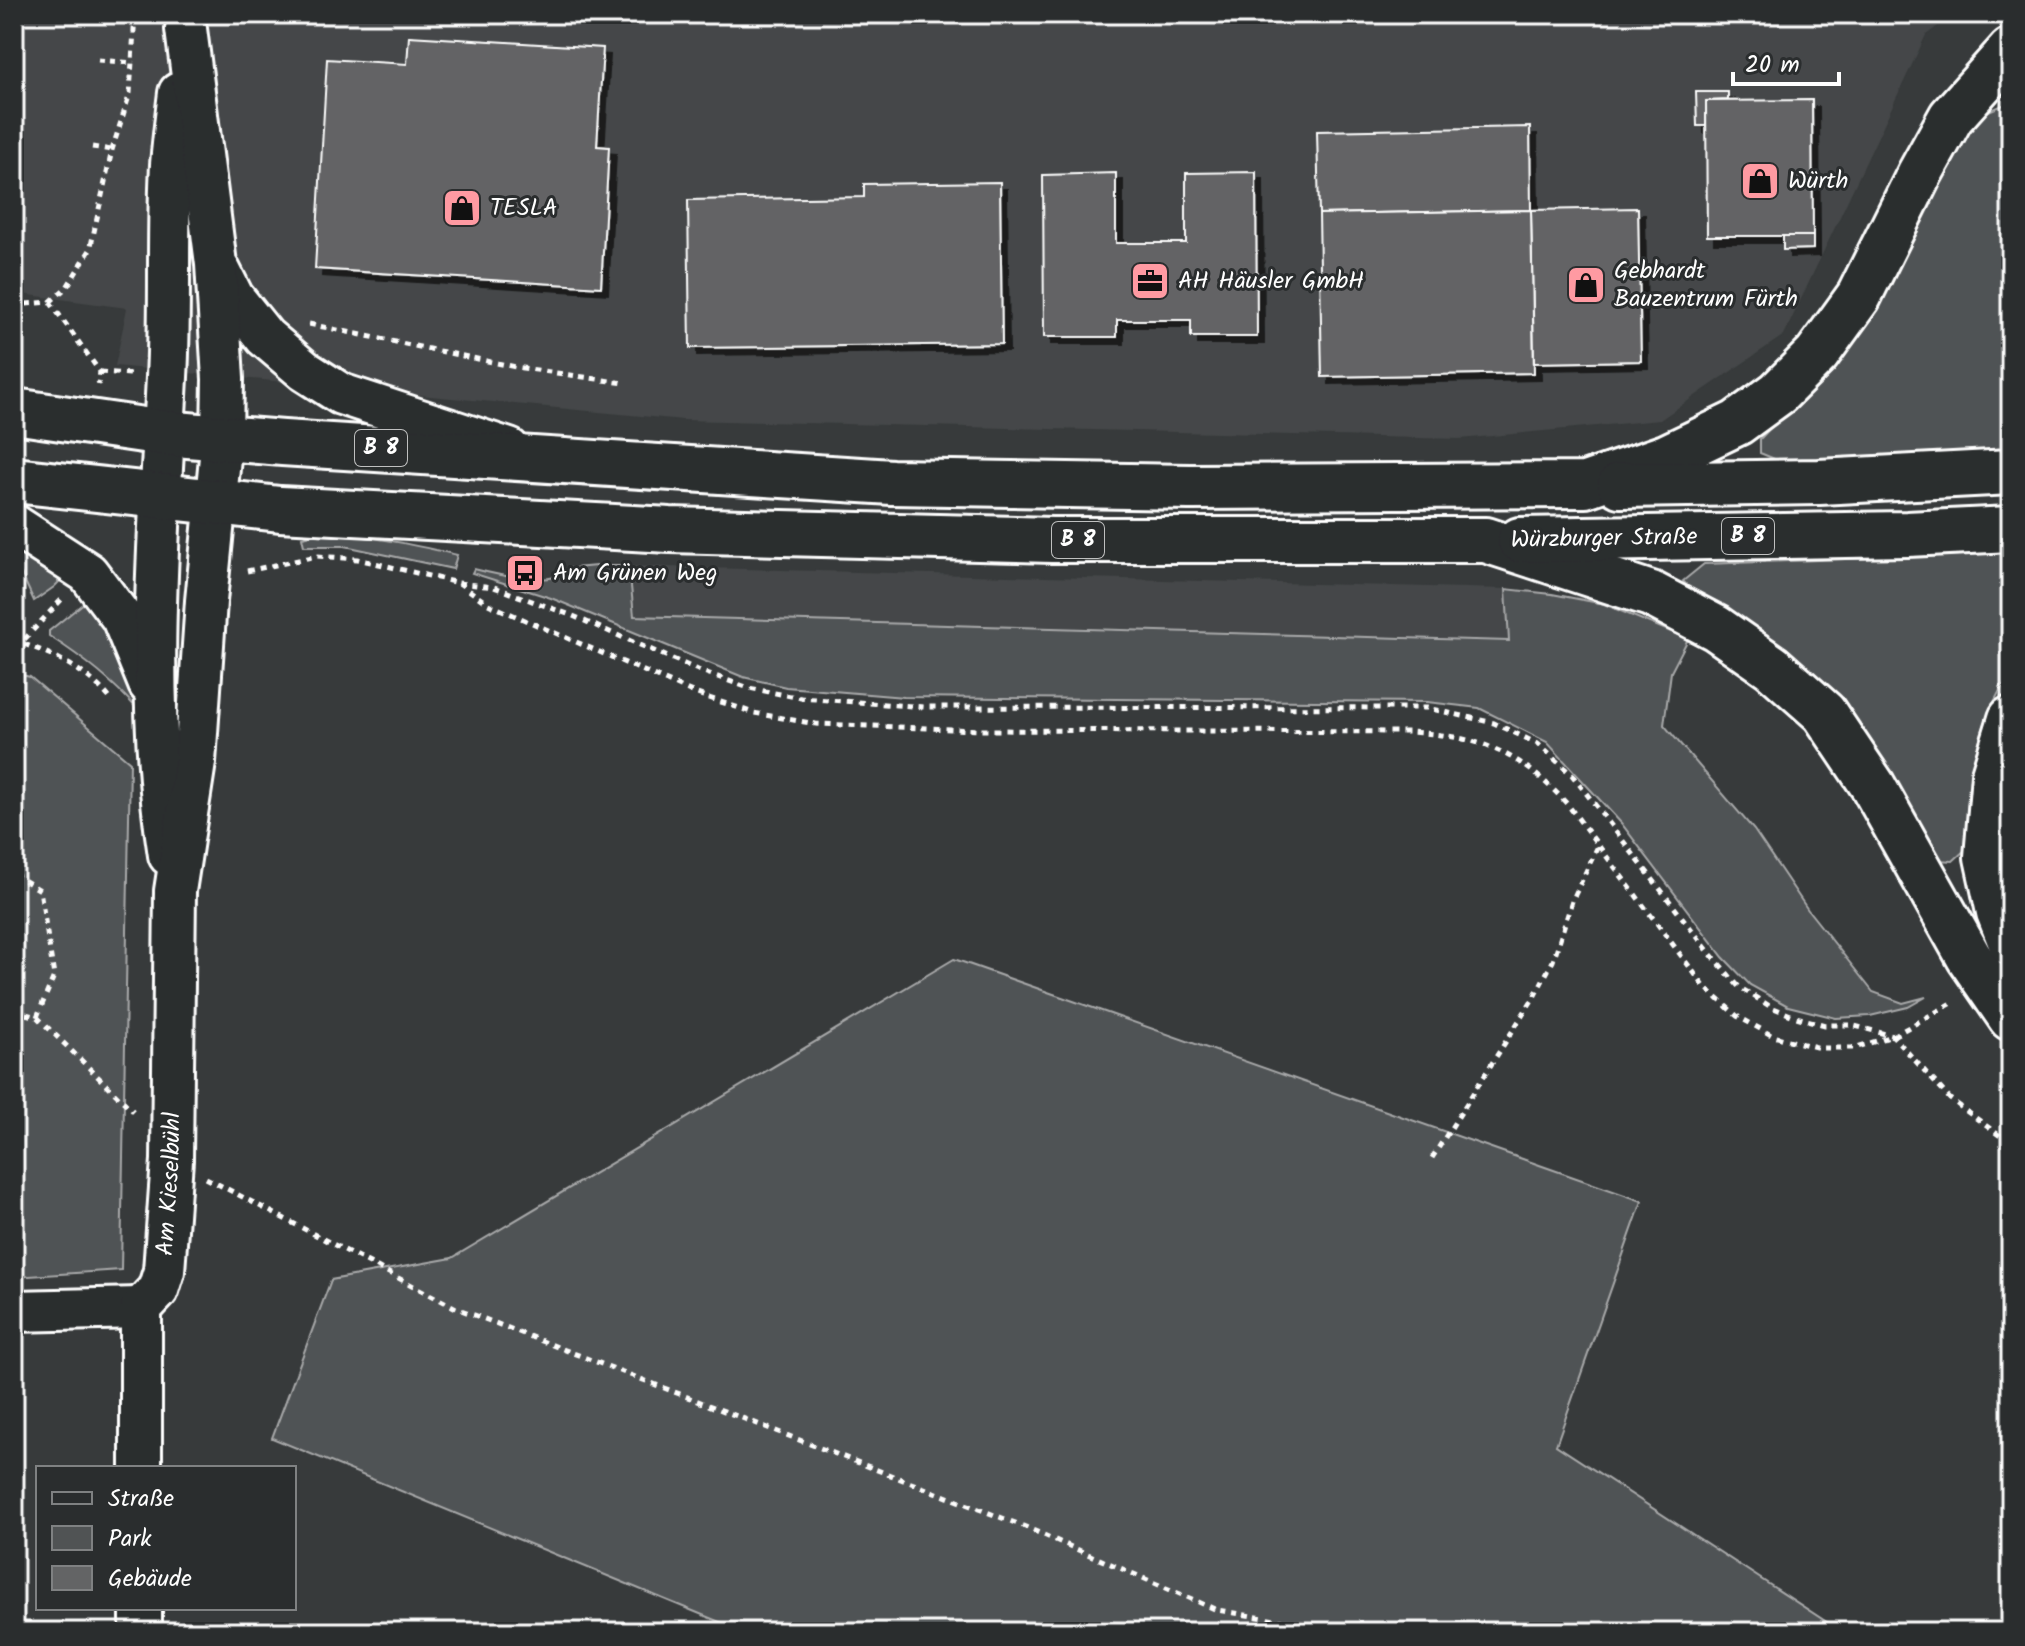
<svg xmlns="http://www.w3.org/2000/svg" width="2025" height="1646" font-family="Kalam,sans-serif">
<defs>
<filter id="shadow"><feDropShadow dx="7" dy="7" stdDeviation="0" flood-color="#0009"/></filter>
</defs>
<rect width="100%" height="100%" fill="#373a3b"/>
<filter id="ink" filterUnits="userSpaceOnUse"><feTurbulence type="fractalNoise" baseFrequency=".0125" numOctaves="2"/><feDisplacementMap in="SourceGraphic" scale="16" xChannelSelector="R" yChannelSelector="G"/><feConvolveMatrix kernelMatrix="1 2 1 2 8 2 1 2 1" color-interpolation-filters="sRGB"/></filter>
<g filter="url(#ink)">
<g fill="#444748">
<polygon points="14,14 1954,14 1926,35 1784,335 1660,420 1460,439 683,420 115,366 127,308 14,293"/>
<polygon points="629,566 1506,589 1510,641 634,616"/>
</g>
<g fill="#505354" stroke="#a8a9aa" stroke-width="2">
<polygon points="2003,105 2011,107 2011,157 2006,182 2011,224 2011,451 1777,460 1760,453 1760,439 1828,367 1942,167 1986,112"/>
<path d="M317,534C365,534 411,544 457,555L453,569L345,546H304L302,537Z"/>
<polygon points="14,543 66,575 54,587 34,601 14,558"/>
<path d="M2011,553V673C1975,724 1966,788 1966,849L1953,861L1937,860L1683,581L1704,564Z"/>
<path d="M596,566H629L634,616L1509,641L1506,589L1552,594L1604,604L1688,639L1671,672L1664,725L1754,830L1808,910L1873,992L1903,1003L1926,997L1908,1007L1870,1016L1836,1018L1788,1006L1750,985L1723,957L1621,823L1547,742L1479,708L1427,702L904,697L786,687L743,677L551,598L472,573L474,569C502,576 532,583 560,576L564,569Z"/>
<path d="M90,598L137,680L138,710C112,680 82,657 49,636V631Z"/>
<polygon points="14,673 30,677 130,762 121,1270 14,1277"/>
<polygon points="954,959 1642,1201 1556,1445 1842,1632 744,1632 272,1438 331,1280 452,1258"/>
</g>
<g fill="#636465" stroke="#fff" stroke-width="2" filter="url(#shadow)">
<polygon points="409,36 603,48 597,146 609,147 601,287 315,269 327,59 407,64"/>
<polygon points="1696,92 1728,92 1728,100 1706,101 1706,126 1697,126"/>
<polygon points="1812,100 1813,236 1707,236 1706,101"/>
<polygon points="1530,127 1531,210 1319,214 1317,131"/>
<polygon points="1256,172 1257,337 1191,337 1191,320 1117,320 1117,337 1044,337 1043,175 1116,173 1116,243 1186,243 1186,173"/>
<polygon points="1000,182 1002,344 690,348 688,200 864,197 864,184"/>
<polygon points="1638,208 1641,361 1534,363 1531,210"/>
<polygon points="1531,210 1534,373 1322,377 1319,214"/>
<polygon points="1783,236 1813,236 1813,249 1783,250"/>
</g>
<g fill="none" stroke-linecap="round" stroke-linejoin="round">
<g stroke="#fff" stroke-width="46">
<g id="minor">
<polyline points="220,271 233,297 265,337 305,371 341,394 509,449"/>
<polyline points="14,525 88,573 122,618 149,684"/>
<path d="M169,855C144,697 159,536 167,377C171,307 167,235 171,165C173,141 176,117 179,93"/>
<polyline points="14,1311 141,1308"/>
<path id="s1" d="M141,1468V1308L158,1290L164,1271L172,1160L175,891L195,762L206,601L222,437L223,379L216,264L186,29"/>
<polyline points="141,1608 141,1632"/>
</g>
</g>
<g stroke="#fff" stroke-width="50">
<g id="major">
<polyline points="14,411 164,433 283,443 892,482 1190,487 1585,485 1666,457 1737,423 1778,393 1817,354 1859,296 1919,175 1951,117 2011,50"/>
<polyline points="14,480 280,509 670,530 1052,540 1486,540 1651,594 1716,628 1772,667 1824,713 1873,786 1969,957 2011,1018"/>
<polyline points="1620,485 1819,482 2011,472"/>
<polyline points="1520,540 1907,534 2011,529"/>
<polyline points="2011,719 1994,775 1987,857 1999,912 2011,943"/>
</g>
</g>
<g stroke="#fff" stroke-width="5" stroke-dasharray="6 6" stroke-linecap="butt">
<polyline points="98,60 134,63"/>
<polyline points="92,147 112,150"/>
<polyline points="50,302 100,372 98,385"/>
<polyline points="14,305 50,302 67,287 90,250 112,150 130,93 135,14"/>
<polyline points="309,324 516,367 624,383"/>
<polyline points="100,372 130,374"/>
<polyline points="247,571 317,556 358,559 458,583 494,587 573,616 698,670 749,688 801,698 925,707 1427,708 1494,723 1538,744 1572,775 1709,952 1739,987 1771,1007 1796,1017 1825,1025 1851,1025 1893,1036 1950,1099 2011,1144"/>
<path d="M459,583L488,604L697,694L754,713L816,724L980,730L1409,732C1480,736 1520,752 1568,805L1704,986L1737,1016L1773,1036L1820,1048H1854L1893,1036L1954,1002"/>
<path d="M14,637C24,646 37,648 49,654C73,665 96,680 112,701"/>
<polyline points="14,643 21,643 63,598"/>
<polyline points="14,874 40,890 54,976 37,1017"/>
<polyline points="14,1011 37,1017 133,1111"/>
<polyline points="1432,1158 1534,997 1553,961 1572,901 1598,846"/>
<polyline points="206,1178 456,1308 1023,1526 1217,1610 1346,1632"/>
</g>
<use href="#minor" stroke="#2a2d2e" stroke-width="40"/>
<use href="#major" stroke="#2a2d2e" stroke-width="44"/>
</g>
</g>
<defs>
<g id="shop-square" transform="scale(2)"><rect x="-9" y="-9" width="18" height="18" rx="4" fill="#ff9aa2" stroke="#2a2d2e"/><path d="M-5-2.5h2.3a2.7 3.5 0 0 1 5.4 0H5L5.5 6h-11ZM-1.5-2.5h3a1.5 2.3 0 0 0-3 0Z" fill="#111"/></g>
<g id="office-square" transform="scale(2)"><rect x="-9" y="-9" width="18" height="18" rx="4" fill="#ff9aa2" stroke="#2a2d2e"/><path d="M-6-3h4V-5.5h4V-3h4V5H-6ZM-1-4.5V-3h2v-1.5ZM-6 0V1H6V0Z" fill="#111"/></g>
<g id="bus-square" transform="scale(2)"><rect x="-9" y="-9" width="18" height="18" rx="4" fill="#ff9aa2" stroke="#2a2d2e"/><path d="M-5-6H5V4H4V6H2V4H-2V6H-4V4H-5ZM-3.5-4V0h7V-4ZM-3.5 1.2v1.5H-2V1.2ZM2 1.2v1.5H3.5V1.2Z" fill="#111"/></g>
</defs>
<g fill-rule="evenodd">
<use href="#shop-square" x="1760" y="181"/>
<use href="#shop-square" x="462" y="208"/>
<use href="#office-square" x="1150" y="281"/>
<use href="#shop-square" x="1586" y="285"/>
<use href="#bus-square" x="525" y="573"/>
</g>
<g text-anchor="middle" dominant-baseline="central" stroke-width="6" stroke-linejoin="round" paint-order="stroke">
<g fill="#2a2d2e" stroke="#bfc0c0" stroke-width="2">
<rect x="355" y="430" width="52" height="36" rx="6"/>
<rect x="1722" y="518" width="52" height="36" rx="6"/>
<rect x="1052" y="522" width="52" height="36" rx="6"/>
</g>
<g font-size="22" font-weight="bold" fill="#fff">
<text x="381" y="448">B 8</text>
<text x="1748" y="536">B 8</text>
<text x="1078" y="540">B 8</text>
</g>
<g font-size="24" fill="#fff" stroke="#2a2d2e" text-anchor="start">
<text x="1788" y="181">Würth</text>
<text x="490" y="208">TESLA</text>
<text x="1614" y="271">Gebhardt<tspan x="1614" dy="28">Bauzentrum Fürth</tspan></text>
<text x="1178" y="281">AH Häusler GmbH</text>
<text x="553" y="573">Am Grünen Weg</text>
</g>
<g font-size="24" fill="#fff" stroke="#2a2d2e">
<text transform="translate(1604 539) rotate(-1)">Würzburger Straße</text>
<text stroke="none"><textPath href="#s1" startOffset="292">Am Kieselbühl</textPath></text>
</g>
</g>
<rect width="2025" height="1646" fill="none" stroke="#2a2d2e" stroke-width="48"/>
<rect x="24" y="24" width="1977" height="1598" fill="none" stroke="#fff" stroke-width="3" filter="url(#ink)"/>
<rect x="36" y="1466" width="260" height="144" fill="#2a2d2e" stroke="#7f8182" stroke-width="2"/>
<rect x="52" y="1492" width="40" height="12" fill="#2a2d2e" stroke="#7f8182" stroke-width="2"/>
<text x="108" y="1506" font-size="24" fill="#ffffff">Straße</text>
<rect x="52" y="1526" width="40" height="24" fill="#505354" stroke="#7f8182" stroke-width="2"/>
<text x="108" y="1546" font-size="24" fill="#ffffff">Park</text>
<rect x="52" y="1566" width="40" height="24" fill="#636465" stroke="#7f8182" stroke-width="2"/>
<text x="108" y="1586" font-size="24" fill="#ffffff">Gebäude</text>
<path d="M1733 72v12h106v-12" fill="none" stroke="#ffffff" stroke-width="4"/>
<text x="1745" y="72" font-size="24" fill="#ffffff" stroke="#2a2d2e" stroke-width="6" paint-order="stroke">20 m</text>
</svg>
